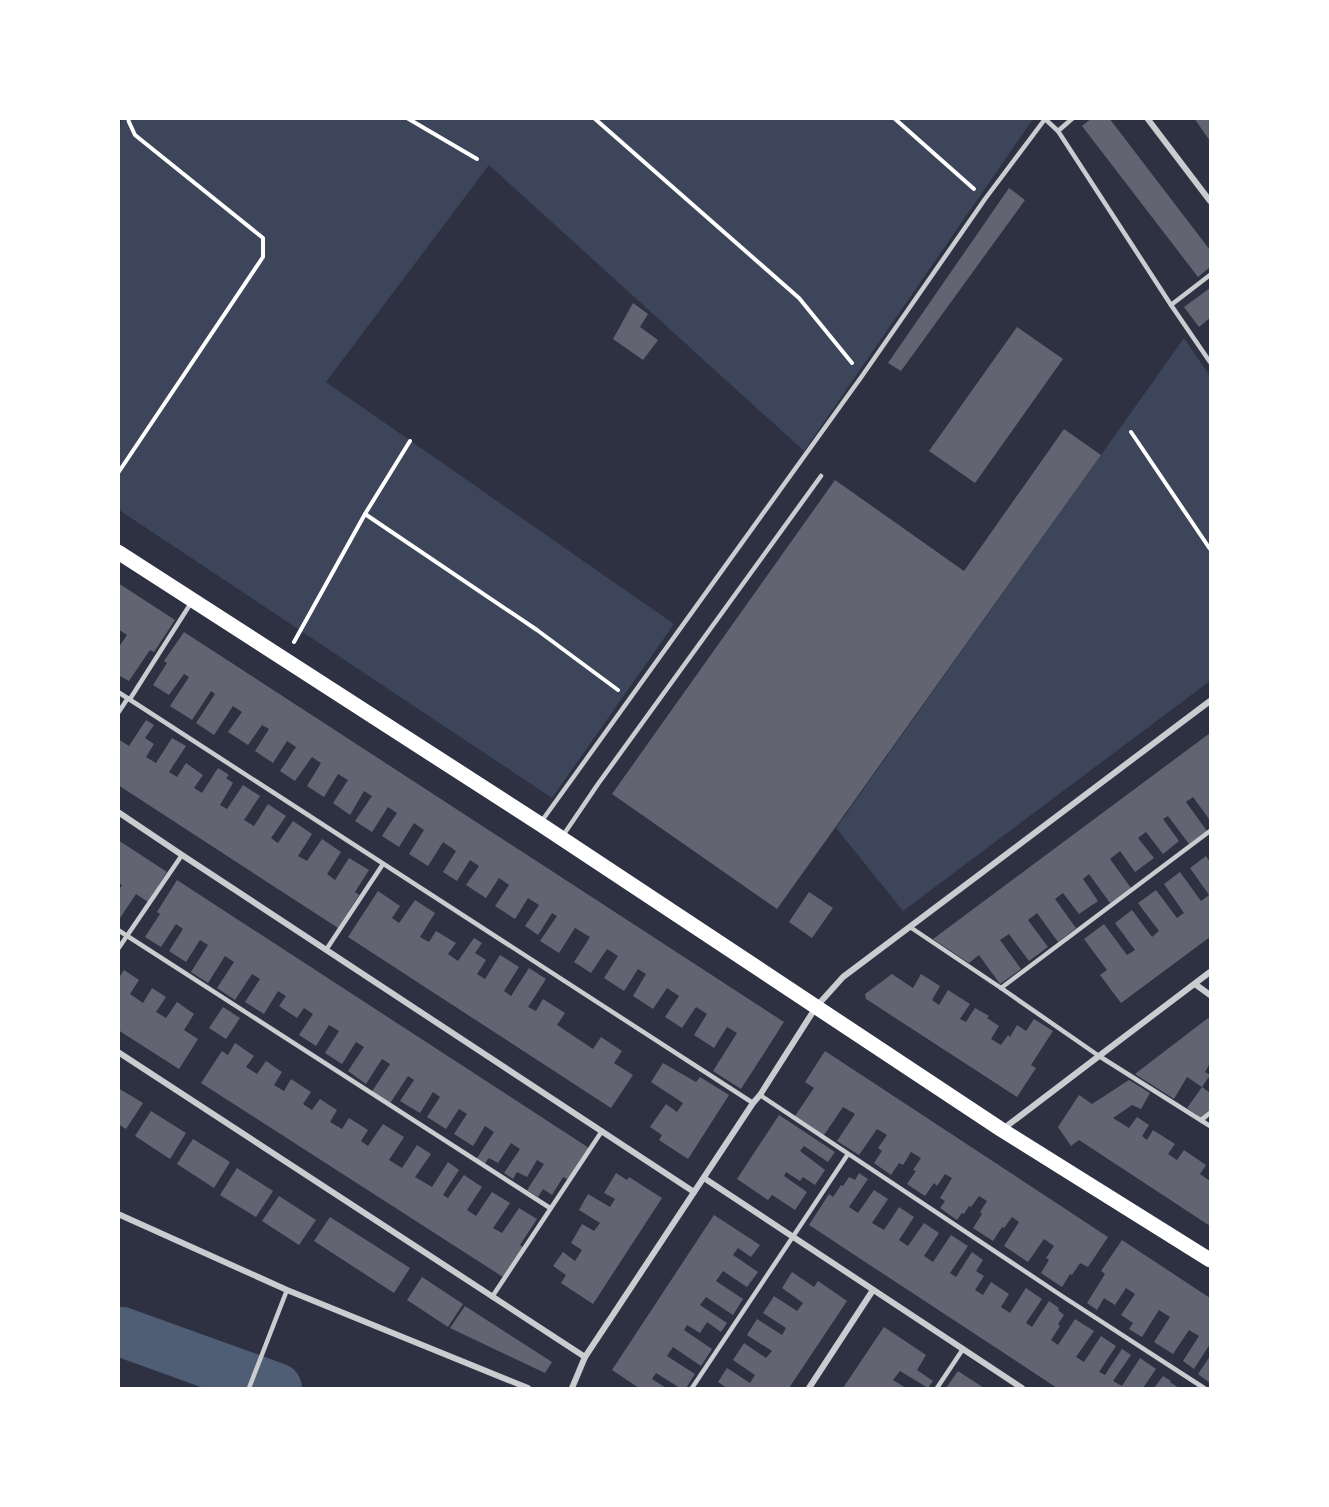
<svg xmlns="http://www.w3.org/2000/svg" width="1329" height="1507" font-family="'Nunito Sans',sans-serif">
<rect width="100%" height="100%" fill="#2d3142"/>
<g fill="#3c4559">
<polygon points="122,118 1032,118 1033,119 804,451 489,165 326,382 674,624 552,798 119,510 118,129 120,128"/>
<polygon points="1184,338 1210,376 1210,681 903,911 836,828"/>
</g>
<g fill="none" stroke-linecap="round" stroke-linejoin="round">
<polyline stroke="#4f5d75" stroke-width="50" points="118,1332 122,1332 277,1388"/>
</g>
<g fill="#626471">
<polygon points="1092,118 1109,118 1210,250 1210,267 1198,277 1082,126"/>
<polygon points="1194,118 1210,118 1210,141"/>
<polygon points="1009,188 1025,200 901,371 888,363"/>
<polygon points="1210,288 1210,318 1199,327 1184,307"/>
<polygon points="633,303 648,314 640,327 658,340 643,360 613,339"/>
<polygon points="1017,327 1063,359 975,483 929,451"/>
<polygon points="1064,429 1101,455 777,909 612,794 835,480 964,571"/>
<polygon points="118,583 175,620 154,652 150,650 129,681 118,675 118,648 127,635 118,629"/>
<polygon points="184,632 784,1022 741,1089 713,1071 737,1033 727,1027 714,1048 694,1035 707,1014 696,1007 682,1028 665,1017 679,996 667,988 653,1009 633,996 646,974 638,969 624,991 604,978 618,956 607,949 591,973 574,962 590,937 575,928 559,953 540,941 557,916 552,913 538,935 525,926 539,905 528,898 515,919 495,906 509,885 499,878 486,898 466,885 479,866 470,860 457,881 443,872 456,851 443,842 428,866 409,854 424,830 414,823 399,847 382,836 397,813 388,807 372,832 355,821 372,796 364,791 350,815 333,803 348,780 338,774 324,797 307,786 321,763 312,757 295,781 280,771 296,747 287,741 273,763 255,751 269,729 262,725 248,745 228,732 242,712 233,706 214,735 196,723 215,694 211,691 192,720 170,706 189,677 184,674 169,695 153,685 167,663 164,661"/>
<polygon points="146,720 154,725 145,738 154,744 146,757 156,763 172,738 186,746 169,772 177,777 186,763 203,775 194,788 202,793 218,768 229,775 226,778 233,783 220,805 227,809 243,785 260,796 244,820 254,826 268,804 286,816 271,838 278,843 293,821 312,834 298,856 307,861 322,839 341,852 327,874 335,880 349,858 369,870 355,892 359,895 338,928 118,785 118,739 129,746"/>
<polygon points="1210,733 1210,818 1209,819 1193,797 1186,802 1207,831 1189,844 1168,816 1163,819 1179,841 1163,854 1146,832 1138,838 1154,858 1135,872 1120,851 1110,859 1131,888 1110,903 1089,874 1083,879 1098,901 1079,914 1063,893 1055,899 1076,928 1058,942 1037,913 1028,920 1048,947 1029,961 1009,934 1000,940 1021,969 1000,984 979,955 969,963 933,939"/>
<polygon points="118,840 167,872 148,902 136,894 120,918 118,917 118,891 122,885 118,883"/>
<polygon points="1206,856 1210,862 1210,937 1121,1003 1100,975 1107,970 1084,939 1104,924 1127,955 1135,950 1115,923 1132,910 1152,937 1159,931 1138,903 1156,890 1177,918 1184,913 1164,884 1180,872 1201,901 1209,895 1190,868"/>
<polygon points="177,880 589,1148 569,1180 563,1177 552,1195 543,1189 538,1197 527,1190 544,1164 537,1160 527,1177 517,1172 513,1179 504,1173 520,1149 511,1143 498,1163 489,1158 483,1166 475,1161 494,1132 485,1126 473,1146 454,1134 467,1114 459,1109 446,1129 427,1117 440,1097 433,1092 420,1113 400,1101 414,1080 408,1076 389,1105 371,1093 390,1064 382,1059 366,1084 348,1071 364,1047 356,1042 342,1064 325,1053 339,1031 329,1025 316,1046 299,1035 313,1014 304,1008 297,1018 279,1006 286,996 278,991 264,1014 245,1002 260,979 252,974 235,1000 217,988 234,962 225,956 208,983 191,972 208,945 200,940 186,962 169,951 183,929 176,924 161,947 145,937 160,914 157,912"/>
<polygon points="378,891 400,906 392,918 399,923 415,900 435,913 420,937 429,942 436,931 456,943 448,954 458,961 474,938 482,943 475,953 486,960 477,974 485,979 500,955 519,967 504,991 511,996 529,968 546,979 528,1007 536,1011 543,999 565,1013 557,1025 593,1049 601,1037 622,1051 614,1063 633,1075 611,1108 348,937"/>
<polygon points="809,892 833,908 812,938 789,922"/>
<polygon points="124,970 139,980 130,994 143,1003 152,988 166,997 156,1012 166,1018 177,1002 194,1014 184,1030 198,1039 179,1069 118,1030 118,979"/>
<polygon points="892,974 913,988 921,974 940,986 932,1000 939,1005 948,990 970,1004 960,1019 966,1022 975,1008 989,1016 987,1018 999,1026 991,1039 1001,1045 1008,1035 1010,1037 1017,1025 1026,1031 1034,1019 1053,1031 1031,1065 1036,1068 1017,1097 866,999 865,994"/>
<polygon points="223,1007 240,1018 226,1039 209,1028"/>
<polygon points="1208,1018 1210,1020 1210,1063 1205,1072 1210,1075 1202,1087 1210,1093 1210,1114 1206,1121 1187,1108 1202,1087 1187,1077 1174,1099 1135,1074"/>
<polygon points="235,1043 254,1056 246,1067 257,1074 266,1061 282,1072 274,1085 284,1091 291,1079 311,1092 303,1104 312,1110 320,1099 337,1110 330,1122 342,1129 349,1118 368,1130 361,1141 368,1146 383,1124 404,1137 389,1160 402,1168 417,1145 431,1154 415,1177 432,1187 448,1162 459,1170 443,1195 448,1198 464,1175 482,1187 467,1210 476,1216 492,1192 510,1203 493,1228 502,1233 519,1208 537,1219 520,1245 523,1247 503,1277 201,1083 222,1051 228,1055"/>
<polygon points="825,1051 1108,1237 1088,1267 1080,1263 1072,1275 1070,1274 1062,1287 1041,1273 1049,1260 1046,1258 1054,1246 1044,1239 1028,1262 1004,1246 1019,1222 1012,1217 1004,1228 1002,1227 993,1241 973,1228 982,1214 980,1212 987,1201 979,1196 971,1207 969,1206 964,1214 962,1213 957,1220 940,1208 945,1201 940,1198 952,1178 945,1174 937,1186 934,1183 925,1196 907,1184 916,1171 913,1170 921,1158 911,1152 903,1165 899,1163 891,1175 874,1163 882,1151 878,1148 887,1135 877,1129 859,1155 837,1141 855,1114 843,1107 824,1135 795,1116 814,1088 805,1082"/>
<polygon points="663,1063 696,1082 700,1077 729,1095 688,1159 659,1140 662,1135 650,1127 666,1104 677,1112 683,1103 651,1082"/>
<polygon points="1129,1080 1150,1093 1141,1109 1132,1105 1113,1118 1129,1128 1137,1117 1149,1125 1142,1136 1147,1140 1153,1130 1175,1144 1168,1154 1177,1160 1184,1150 1206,1165 1200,1174 1210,1181 1210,1226 1079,1140 1071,1146 1058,1127 1079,1095 1092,1104"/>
<polygon points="118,1088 143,1103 126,1129 118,1124"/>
<polygon points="151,1111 186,1133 170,1159 135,1136"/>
<polygon points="779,1115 835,1152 828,1162 804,1146 800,1151 825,1170 815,1185 803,1177 800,1181 786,1172 784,1176 807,1192 795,1210 772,1195 768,1200 737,1179"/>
<polygon points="193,1139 230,1162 214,1188 177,1164"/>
<polygon points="237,1168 273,1191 256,1217 220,1195"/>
<polygon points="616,1173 627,1180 629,1177 662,1198 593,1304 561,1283 566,1275 553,1266 563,1252 575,1261 582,1250 571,1243 582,1224 594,1231 600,1223 579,1210 588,1194 610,1207 615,1199 604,1193"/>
<polygon points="859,1173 868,1179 849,1207 858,1213 874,1190 888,1199 872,1223 884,1230 899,1207 914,1217 899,1240 908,1246 924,1223 939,1233 924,1256 933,1262 951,1235 968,1246 950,1273 956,1277 972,1252 983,1260 976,1271 984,1276 975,1290 983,1295 991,1282 1009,1294 1001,1307 1010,1313 1026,1288 1042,1299 1026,1323 1032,1327 1049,1301 1059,1308 1058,1310 1064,1315 1058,1324 1060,1326 1051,1340 1058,1345 1075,1319 1094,1331 1076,1357 1084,1362 1101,1336 1116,1346 1099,1372 1105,1375 1122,1349 1131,1355 1113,1381 1122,1386 1140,1358 1156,1369 1143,1388 1057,1388 809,1225 829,1194 833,1197 841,1185 843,1186 849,1177 855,1180"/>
<polygon points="279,1196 316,1220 299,1245 262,1221"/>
<polygon points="714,1215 760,1245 751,1257 738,1248 733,1255 758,1272 747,1287 723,1271 716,1281 743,1299 733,1315 706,1297 700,1305 727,1323 721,1332 707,1322 700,1333 687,1325 684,1330 712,1349 701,1366 673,1347 667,1356 695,1374 686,1388 680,1388 656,1373 652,1379 666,1388 639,1388 612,1370"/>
<polygon points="330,1217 410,1268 394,1293 314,1241"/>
<polygon points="1122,1240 1210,1298 1210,1344 1194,1369 1183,1361 1199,1336 1189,1330 1173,1354 1154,1342 1170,1317 1159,1310 1142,1337 1129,1329 1133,1323 1121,1315 1135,1294 1126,1288 1115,1305 1104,1298 1097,1310 1087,1303 1105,1274 1101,1271"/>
<polygon points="792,1272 814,1287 818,1281 847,1301 789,1388 727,1388 718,1382 727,1368 750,1383 755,1375 733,1360 744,1343 766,1358 772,1351 747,1335 757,1319 782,1335 786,1328 763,1313 774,1296 797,1311 803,1303 782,1288"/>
<polygon points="422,1277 463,1304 448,1327 407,1300"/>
<polygon points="465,1306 552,1362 545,1373 450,1328"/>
<polygon points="884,1327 926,1355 917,1370 933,1381 928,1388 900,1371 893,1380 906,1388 843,1388"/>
<polygon points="1210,1356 1210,1383 1198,1374"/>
<polygon points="958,1371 984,1388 946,1388"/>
<polygon points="1163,1376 1171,1381 1170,1382 1179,1388 1154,1388"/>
</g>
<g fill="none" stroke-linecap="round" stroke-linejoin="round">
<g stroke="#fff" stroke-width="4">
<polyline points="407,118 477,159"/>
<polyline points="594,118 799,298 852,363"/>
<polyline points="894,118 974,189"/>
<polyline points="1131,432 1210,549"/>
<polyline points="118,473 263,257 263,238 135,135 129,122 128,118"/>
<polyline points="365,514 537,630 618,690"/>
<polyline points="294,642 365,514 410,441"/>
</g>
<g stroke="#caccd0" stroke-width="4.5">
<polyline points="1044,118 1058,131 1171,305 1210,362"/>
<polyline points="1058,131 1073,118"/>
<polyline points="1171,305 1210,275"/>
<polyline points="118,692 753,1103"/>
<polyline points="130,699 191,603"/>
<polyline points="118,713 128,698"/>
<polyline points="541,822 862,376 985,199 1045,119"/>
<polyline points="562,837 598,784 821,476"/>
<polyline points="910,927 1001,988 1099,1056 1210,1126"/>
<polyline points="118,930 550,1208"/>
<polyline points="118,949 182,855"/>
<polyline points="326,950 383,864"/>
<polyline points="1001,988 1210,831"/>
<polyline points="760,1095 1062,1296 1204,1388"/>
<polyline points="1201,1120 1210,1113"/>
<polyline points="492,1297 602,1131"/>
<polyline points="249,1388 287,1290"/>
<polyline points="692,1388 848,1154"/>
<polyline points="937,1388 963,1349"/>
</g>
<g stroke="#caccd0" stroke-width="6">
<polyline points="1147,118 1210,201"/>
<polyline points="118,812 182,855 694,1192"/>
<polyline points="1195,984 1210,995"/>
<polyline points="118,1052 585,1357"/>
<polyline points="1003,1129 1099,1056 1210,972"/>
<polyline points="704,1178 1022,1388"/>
<polyline points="118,1214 287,1290 528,1388"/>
<polyline points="572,1388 585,1357 753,1103 760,1095 816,1007 843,977 1210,701"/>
<polyline points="809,1388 873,1290"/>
</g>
<polyline stroke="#fff" stroke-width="15" points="118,552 540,824 1002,1130 1210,1260"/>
</g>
<rect width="1329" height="1507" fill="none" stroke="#ffffff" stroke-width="240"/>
</svg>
